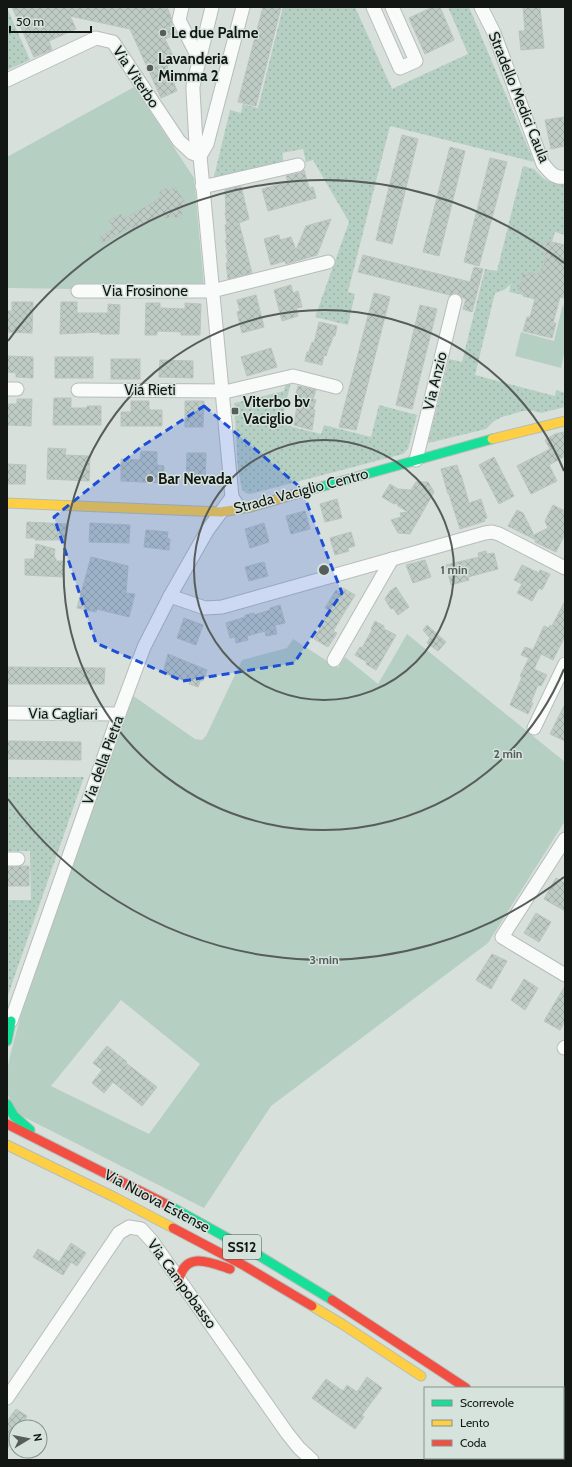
<svg xmlns="http://www.w3.org/2000/svg" width="572" height="1467" font-family="Cabin,sans-serif">
<defs>
<pattern id="park-dots" width="8" height="8" patternUnits="userSpaceOnUse"><rect width="8" height="8" fill="#b6cfc3"/><path d="M2 2h.1M6 6h.1" fill="none" stroke="#9bb1a7" stroke-width="1.8" stroke-linecap="round"/></pattern>
<pattern id="building-cross-hatch" width="8" height="8" patternUnits="userSpaceOnUse"><rect width="8" height="8" fill="#bdcbc4"/><path d="M0 0l8 8M0 8l8-8" fill="none" stroke="#a1aea8"/></pattern>
</defs>
<rect width="100%" height="100%" fill="#d8e0dc"/>
<g fill="#b6cfc3" fill-rule="evenodd">
<polygon points="134,87 194,178 204,286 74,284 74,289 7,288 7,157"/>
<path d="M563,304C569,323 566,348 561,368L515,356L521,332L554,341Z"/>
<path d="M407,634L565,762V821L488,943L271,1106L204,1208L18,1114C15,1109 11,1104 9,1098C1,1075 15,1041 20,1018L132,695L195,739L202,740L206,736L242,660L287,648L293,639L338,668L345,657L378,684ZM121,1000L200,1064L149,1134L51,1086Z"/>
</g>
<g fill="url(#park-dots)">
<polygon points="283,7 355,7 392,89 468,54 448,7 469,7 534,162 390,126 348,292 355,294 348,325 315,317 349,222 313,160 306,162 303,149 282,153 284,164 213,181 230,110 241,113 243,104 258,108"/>
<polygon points="7,8 30,60 7,70"/>
<polygon points="523,166 534,169 543,178 552,183 565,182 565,235 555,232 552,242 546,241 543,255 547,257 546,263 544,262 543,267 545,268 543,275 529,272 528,275 522,276 519,289 519,291 524,292 523,295 509,292 511,284 504,290 495,293 475,375 555,396 556,390 565,393 565,407 541,413 533,411 523,411 502,417 494,421 486,429 428,443 449,359 462,362 485,269 497,271"/>
<polygon points="286,381 291,382 281,424 321,434 324,425 371,437 379,405 417,415 408,449 403,454 250,494 246,493 242,490 238,469 234,403 284,391"/>
<polygon points="7,777 84,777 7,998 7,900 31,900 30,851 7,851"/>
</g>
<g fill="url(#building-cross-hatch)" stroke="#bdc3c0">
<polygon points="12,7 167,7 171,17 172,24 177,34 165,39 176,62 167,66 177,91 161,98 130,29 70,16 76,29 49,41 52,50 34,57"/>
<polygon points="263,7 281,7 256,106 238,102"/>
<polygon points="433,7 440,7 454,40 425,54 409,18"/>
<polygon points="523,7 540,7 544,48 521,50 519,31 525,31"/>
<polygon points="565,117 565,146 551,149 545,120"/>
<polygon points="402,135 418,139 392,244 376,240"/>
<polygon points="450,147 465,151 439,256 423,252"/>
<polygon points="490,158 507,162 479,266 464,262"/>
<polygon points="304,170 309,188 313,187 316,198 268,211 262,189 288,182 286,176 300,173"/>
<polygon points="241,186 249,219 239,223 252,273 228,279 226,263 228,262 226,254 228,254 226,246 227,246 225,240 227,240 225,225 227,224 225,213 226,213 225,190"/>
<polygon points="175,187 187,205 180,210 183,214 176,218 173,215 166,219 162,213 134,229 132,226 103,243 99,238 114,228 109,221 121,214 124,219 155,201 161,196 159,192 166,188 168,191"/>
<polygon points="331,219 317,255 286,264 285,261 271,265 264,239 279,235 280,240 291,237 296,250 306,226"/>
<polygon points="547,241 565,245 565,298 560,297 553,323 556,323 552,338 523,331 527,317 530,317 535,299 523,296 524,292 519,291 519,289 523,274 528,275 529,272 541,275 546,256 543,255"/>
<polygon points="363,255 470,282 474,267 483,269 472,312 463,309 466,299 463,298 457,293 453,293 450,295 358,272"/>
<polygon points="291,285 293,293 298,291 302,307 296,308 298,316 282,321 274,290"/>
<polygon points="374,293 390,297 356,430 339,427"/>
<polygon points="256,295 264,327 242,333 237,312 240,311 237,300"/>
<polygon points="12,302 33,302 32,333 7,332 7,311 12,311"/>
<polygon points="61,302 77,302 77,313 108,313 108,304 120,305 119,334 100,334 100,332 60,334"/>
<polygon points="146,303 160,303 160,308 185,309 185,303 201,304 200,335 181,335 181,332 157,331 157,335 145,335"/>
<polygon points="420,305 437,309 412,409 396,405"/>
<polygon points="319,322 337,326 335,336 333,336 330,346 329,346 326,356 324,355 322,365 305,361 307,352 309,352 312,342 314,343"/>
<polygon points="271,348 277,367 247,376 241,357"/>
<polygon points="7,356 33,357 33,378 16,377 16,373 7,372"/>
<rect x="55" y="357" width="38" height="21"/>
<rect x="111" y="359" width="29" height="20"/>
<polygon points="160,360 193,361 193,378 159,377"/>
<polygon points="298,386 316,390 313,399 316,400 313,410 315,410 312,430 294,425 297,405 295,405 298,395 296,394"/>
<polygon points="54,398 71,398 71,408 87,408 87,406 101,406 101,425 53,425"/>
<polygon points="17,399 32,399 31,426 7,425 7,404 17,404"/>
<polygon points="131,401 149,401 149,410 162,410 162,426 121,426 121,412 131,412"/>
<polygon points="185,401 204,401 203,427 185,427"/>
<polygon points="564,432 565,435 565,456 549,465 557,481 531,494 517,466 550,449 545,440 555,434"/>
<polygon points="48,448 66,449 65,455 90,456 89,481 47,479"/>
<polygon points="141,451 157,452 157,465 164,466 163,483 121,481 121,459 140,460"/>
<polygon points="187,453 206,453 205,484 186,484"/>
<polygon points="494,457 514,496 499,504 479,465"/>
<polygon points="7,464 26,465 25,484 7,484"/>
<polygon points="457,465 460,475 461,475 469,503 481,499 487,518 484,519 485,521 460,529 449,494 448,494 441,469"/>
<polygon points="416,482 428,482 434,492 410,534 398,533 391,520 401,517 400,513 408,512 398,506 397,503 394,504 382,497 390,484 398,489 411,490"/>
<polygon points="337,499 342,518 325,522 320,504"/>
<polygon points="553,505 565,511 565,534 556,552 535,542 536,540 508,526 517,510 523,513 534,535 548,528 545,521"/>
<polygon points="305,511 310,529 291,534 286,516"/>
<polygon points="27,522 67,524 66,540 35,540 35,538 26,538"/>
<polygon points="90,523 130,525 129,543 89,542"/>
<polygon points="264,523 269,542 250,548 245,529"/>
<polygon points="146,530 168,532 167,538 170,539 169,550 144,547"/>
<polygon points="351,532 355,546 348,548 349,551 335,555 330,538"/>
<polygon points="36,544 55,549 54,558 56,558 56,561 65,561 64,577 25,575 25,559 34,559"/>
<polygon points="486,551 487,554 494,553 498,569 468,577 469,580 451,585 446,565 479,557 478,553"/>
<polygon points="91,557 128,566 126,593 135,594 129,617 97,609 96,612 77,608"/>
<polygon points="425,560 431,577 413,583 406,565"/>
<polygon points="264,562 268,576 249,581 245,567"/>
<polygon points="522,565 539,573 540,570 550,574 542,590 539,588 532,601 517,593 522,584 514,580"/>
<polygon points="396,587 409,607 398,615 393,608 391,609 385,599 390,591"/>
<polygon points="343,588 355,595 333,631 337,633 328,647 314,639 329,610 325,608 336,590 340,592"/>
<polygon points="565,601 565,636 553,660 541,654 534,669 547,675 541,686 538,685 531,702 533,703 528,714 510,705 522,677 520,676 529,658 521,655 525,647 533,650 544,626 549,628 550,625 552,626"/>
<polygon points="280,605 285,623 275,625 277,634 266,636 265,631 247,636 248,640 236,643 235,637 230,638 226,623 245,617 245,615 254,613 254,615 270,610 270,608"/>
<polygon points="184,618 203,625 196,645 177,638"/>
<polygon points="375,621 384,626 384,629 396,635 376,670 366,664 367,662 355,655 360,647 362,648 372,630 371,629"/>
<polygon points="427,625 446,642 438,651 427,643 430,638 423,630"/>
<polygon points="168,654 207,670 203,681 201,680 198,687 189,684 190,682 163,673"/>
<polygon points="7,667 105,668 104,684 7,684"/>
<polygon points="565,704 565,741 550,734"/>
<polygon points="7,741 81,742 81,760 7,759"/>
<polygon points="29,866 29,886 7,886 7,867"/>
<polygon points="556,878 565,883 565,911 544,899"/>
<polygon points="536,913 551,922 539,942 524,933"/>
<polygon points="492,954 507,961 491,989 476,980"/>
<polygon points="524,979 538,988 525,1010 511,1000"/>
<polygon points="565,986 565,1021 560,1030 544,1021"/>
<polygon points="107,1046 127,1062 126,1063 157,1087 142,1106 113,1082 104,1093 92,1083 102,1070 93,1063"/>
<polygon points="71,1243 86,1253 77,1266 71,1262 63,1275 33,1257 38,1249 59,1262"/>
<polygon points="367,1377 382,1388 362,1415 364,1417 355,1429 312,1398 326,1379 343,1391 347,1385 357,1392"/>
<polygon points="16,1409 27,1416 21,1427 16,1427 16,1435 7,1449 7,1421"/>
</g>
<g fill="none" stroke-linecap="round" stroke-linejoin="round">
<g stroke="#b7bdb9" stroke-width="15">
<g id="street">
<polyline points="182,7 179,20 199,59"/>
<polyline points="212,7 193,86 193,90 196,144 200,156 232,497 236,503"/>
<polyline points="373,7 400,68 416,61 392,7"/>
<path d="M481,7L494,33L543,164C549,171 554,179 565,177"/>
<polyline points="7,80 96,38 113,42 179,141 192,153 200,156"/>
<polyline points="200,156 207,144 243,7"/>
<polyline points="202,186 211,185 298,165"/>
<polyline points="78,291 212,291 328,262"/>
<polyline points="7,389 17,389"/>
<polyline points="78,390 229,391 293,376 336,387"/>
<polyline points="416,460 455,301"/>
<polyline points="170,596 205,608 222,607 485,533 492,532 499,534 565,568"/>
<polyline points="334,660 392,559"/>
<polyline points="7,713 119,714"/>
<polyline points="534,728 565,664"/>
<polyline points="565,839 502,937 565,975"/>
<polyline points="7,859 18,859"/>
<polyline points="11,1021 119,714 144,647 170,596 207,531 232,497"/>
<polyline points="564,1048 565,1047"/>
<polyline points="7,1398 119,1233 129,1227 141,1229 152,1241 287,1433 299,1448 312,1460"/>
</g>
</g>
<g stroke="#b7bdb9" stroke-width="11">
<g id="fast">
<polyline points="299,493 492,439"/>
<polyline points="7,1041 11,1021"/>
<polyline points="7,1104 14,1116 30,1130"/>
<polyline points="168,1205 258,1255 332,1300"/>
<polyline points="530,1458 531,1460"/>
</g>
</g>
<g stroke="#b7bdb9" stroke-width="11">
<g id="slow">
<polyline points="492,439 565,421"/>
<polyline points="7,503 221,512 251,507 299,493"/>
<polyline points="7,1145 116,1198 173,1228"/>
<polyline points="312,1306 342,1324 421,1376"/>
<polyline points="550,1458 552,1460"/>
</g>
</g>
<g stroke="#b7bdb9" stroke-width="11">
<g id="jam">
<polyline points="7,1124 168,1205"/>
<polyline points="173,1228 243,1265 312,1306"/>
<path d="M179,1279C186,1251 210,1262 230,1269"/>
<polyline points="332,1300 466,1388"/>
</g>
</g>
<use href="#street" stroke="#f9fafa" stroke-width="13"/>
<use href="#fast" stroke="#16e098" stroke-width="9"/>
<use href="#slow" stroke="#ffcf43" stroke-width="9"/>
<use href="#jam" stroke="#f24e42" stroke-width="9"/>
</g>
<path fill="#1d4ed8" fill-opacity="0.2" stroke="#1d4ed8" stroke-width="3" stroke-dasharray="8 5" stroke-linejoin="round" d="M204,406L301,488L342,593L294,663L183,681L96,643L54,517L141,447Z"/>
<g fill="none" stroke="#575d5a" stroke-width="2">
<circle cx="324" cy="570" r="130"/>
<path d="M564 669A260 260 0 1 1 564 471"/>
<path d="M564 877A390 390 0 0 1 8 799M8 341A390 390 0 0 1 564 263"/>
</g>
<g fill="#575d5a" stroke="#d5e3dc" stroke-width="1.5">
<circle cx="163" cy="33" r="4"/>
<circle cx="150" cy="68" r="4"/>
<rect x="231" y="407" width="8" height="8" rx="2"/>
<circle cx="150" cy="479" r="4"/>
</g>
<g text-anchor="middle" dominant-baseline="central" stroke-width="3" stroke-linejoin="round" paint-order="stroke">
<rect fill="#d5e3dc" stroke="#4c5450" stroke-width="1" x="223" y="1235" width="38" height="24" rx="3"/>
<g font-size="14" font-weight="bold" fill="#121714">
<text x="242" y="1247">SS12</text>
</g>
<g font-size="15" font-weight="bold" fill="#121714" stroke="#d5e3dc" text-anchor="start">
<text x="171" y="33">Le due Palme</text>
<text x="158" y="59">Lavanderia<tspan x="158" dy="17">Mimma 2</tspan></text>
<text x="243" y="402">Viterbo bv<tspan x="243" dy="17">Vaciglio</tspan></text>
<text x="158" y="479">Bar Nevada</text>
</g>
<g font-size="15" fill="#121714" stroke="#d5e3dc">
<text transform="translate(136 77) rotate(56)">Via Viterbo</text>
<text transform="translate(519 97) rotate(68)">Stradello Medici Caula</text>
<text x="145" y="291">Via Frosinone</text>
<text transform="translate(435 381) rotate(-76)">Via Anzio</text>
<text x="150" y="390">Via Rieti</text>
<text transform="translate(301 491) rotate(-15)">Strada Vaciglio Centro</text>
<text transform="translate(63 714) rotate(1)">Via Cagliari</text>
<text transform="translate(103 760) rotate(-70)">Via della Pietra</text>
<text transform="translate(157 1201) rotate(28)">Via Nuova Estense</text>
<text transform="translate(182 1284) rotate(54)">Via Campobasso</text>
</g>
</g>
<circle cx="324" cy="570" r="6" fill="#575d5a" stroke="#d5e3dc" stroke-width="2"/>
<g font-size="12" text-anchor="middle" font-weight="bold" fill="#575d5a" stroke="#d5e3dc" stroke-width="3" stroke-linejoin="round" paint-order="stroke">
<text x="454" y="574">1 min</text>
<text x="508" y="758">2 min</text>
<text x="324" y="964">3 min</text>
</g>
<rect width="572" height="1467" fill="none" stroke="#121714" stroke-width="16"/>
<rect x="424" y="1387" width="140" height="72" fill="#d5e3dc" stroke="#87918c"/>
<rect x="432" y="1400" width="20" height="6" fill="#16e098" stroke="#87918c"/>
<text x="460" y="1407" font-size="12" fill="#121714">Scorrevole</text>
<rect x="432" y="1420" width="20" height="6" fill="#ffcf43" stroke="#87918c"/>
<text x="460" y="1427" font-size="12" fill="#121714">Lento</text>
<rect x="432" y="1440" width="20" height="6" fill="#f24e42" stroke="#87918c"/>
<text x="460" y="1447" font-size="12" fill="#121714">Coda</text>
<g transform="translate(28 1439) rotate(80)"><circle r="19" fill="#d5e3dc" stroke="#87918c"/>
<path d="M0-3L7 15L0 10L-7 15Z" fill="#575d5a"/>
<text y="-6" font-size="11" font-weight="bold" text-anchor="middle" fill="#121714">N</text>
</g>
<path d="M10 26v6h81v-6" fill="none" stroke="#121714" stroke-width="2"/>
<text x="16" y="26" font-size="12" fill="#121714" stroke="#d5e3dc" stroke-width="3" paint-order="stroke">50 m</text>
</svg>
